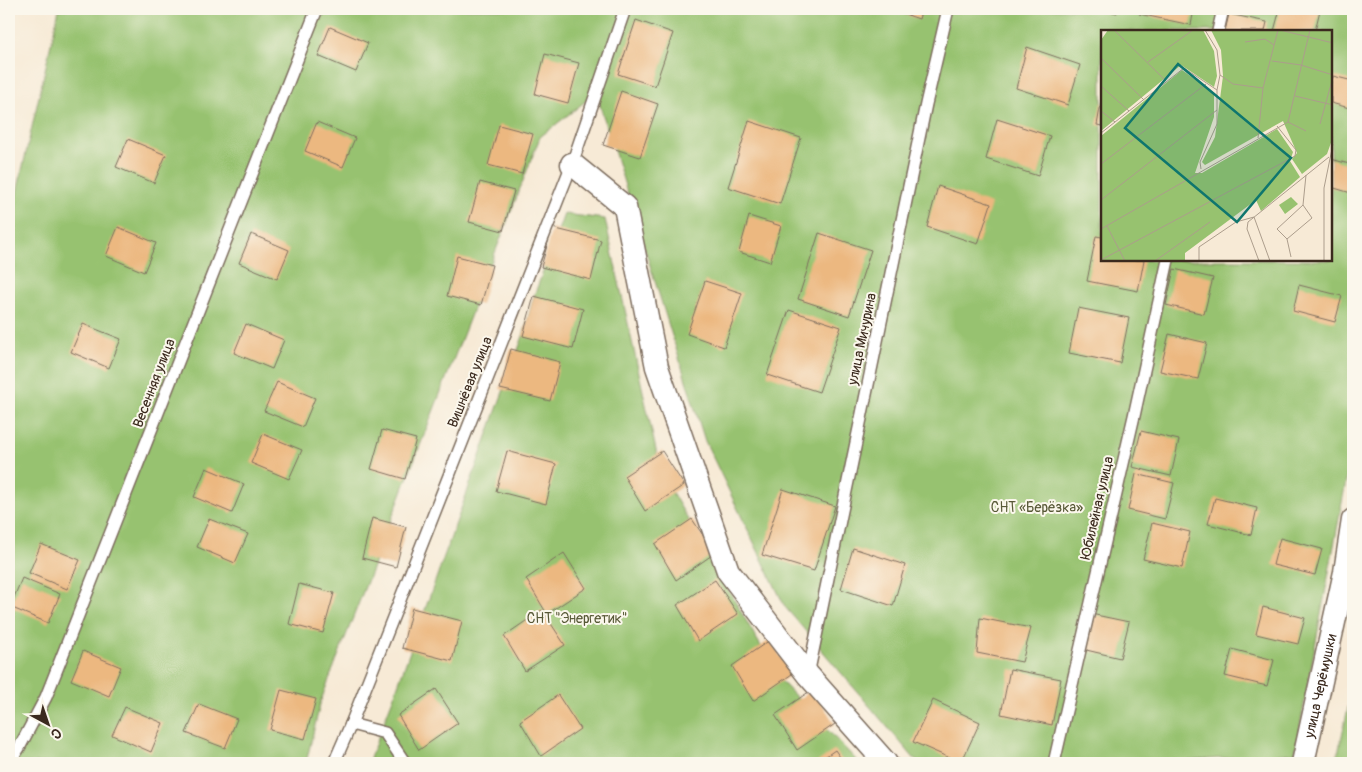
<svg xmlns="http://www.w3.org/2000/svg" width="1362" height="772" font-family="Pangolin,sans-serif">
<rect width="100%" height="100%" fill="#fbf7ec"/>
<filter id="ink" filterUnits="userSpaceOnUse"><feTurbulence type="fractalNoise" baseFrequency=".02" numOctaves="2"/><feDisplacementMap in="SourceGraphic" scale="10" xChannelSelector="R" yChannelSelector="G"/><feConvolveMatrix kernelMatrix="1 2 1 2 8 2 1 2 1" color-interpolation-filters="sRGB"/></filter>
<filter id="wash" filterUnits="userSpaceOnUse"><feTurbulence type="fractalNoise" baseFrequency=".0096" numOctaves="4" result="noise"/><feDisplacementMap in="SourceGraphic" scale="20" xChannelSelector="R" yChannelSelector="G"/><feGaussianBlur stdDeviation="1.12" result="paint"/><feColorMatrix in="noise" values="0 0 0 0 0 0 0 0 0 0 0 0 0 0 0 0 0 1.4 0 .05"/><feComposite in="paint" operator="in"/></filter>
<g filter="url(#wash)">
<rect width="100%" height="100%" fill="#f7ead6"/>
<g fill="#97c26f" stroke="#697646" fill-rule="evenodd">
<path d="M59,9H1353V444L1295,753L1156,763H918L785,607L705,441L596,93L540,137L321,700L306,763H9V227ZM1102,31H1331V260H1102Z"/>
<polygon points="564,214 605,219 661,473 781,681 859,763 368,763 394,696 523,336 534,296"/>
<polygon points="1353,685 1353,763 1336,763"/>
</g>
<g id="blocks">
<g fill="#ecb880">
<polygon points="890,9 922,9 919,19"/>
<polygon points="1098,9 1118,9 1117,13"/>
<polygon points="1140,9 1194,9 1191,25 1139,14"/>
<polygon points="1280,9 1313,9 1320,10 1315,31 1274,31"/>
<polygon points="1229,14 1267,22 1265,31 1225,31"/>
<polygon points="636,20 673,33 655,86 618,74"/>
<polygon points="330,27 368,43 356,72 318,56"/>
<polygon points="1027,47 1080,65 1068,105 1016,88"/>
<polygon points="545,54 579,63 568,103 535,94"/>
<polygon points="1333,76 1353,81 1353,109 1331,103 1331,84"/>
<polygon points="621,91 658,104 640,157 603,145"/>
<polygon points="1101,103 1102,103 1102,126 1097,125"/>
<polygon points="997,119 1050,136 1038,176 986,159"/>
<polygon points="749,121 801,138 780,204 728,187"/>
<polygon points="317,122 355,138 343,167 305,151"/>
<polygon points="499,125 533,134 522,174 488,165"/>
<polygon points="128,139 166,155 154,183 116,167"/>
<polygon points="1331,159 1353,165 1353,184 1351,193 1331,187"/>
<polygon points="480,182 514,191 503,231 469,222"/>
<polygon points="938,186 991,204 978,244 927,227"/>
<polygon points="749,216 781,226 770,262 739,252"/>
<polygon points="118,227 156,243 144,272 106,256"/>
<polygon points="552,228 601,240 591,280 541,267"/>
<polygon points="819,233 871,250 849,316 798,299"/>
<polygon points="251,234 289,250 277,279 239,263"/>
<polygon points="1096,236 1102,237 1102,260 1144,260 1138,291 1087,281"/>
<polygon points="457,256 492,265 481,305 447,296"/>
<polygon points="1174,269 1213,278 1204,314 1166,305"/>
<polygon points="705,281 742,293 724,347 687,334"/>
<polygon points="1299,285 1342,296 1335,322 1293,311"/>
<polygon points="534,296 583,309 573,349 523,336"/>
<polygon points="1078,308 1129,318 1120,363 1069,353"/>
<polygon points="789,310 841,327 819,392 767,375"/>
<polygon points="83,324 121,339 109,368 71,352"/>
<polygon points="246,324 284,340 272,369 234,353"/>
<polygon points="1169,334 1207,343 1198,379 1160,371"/>
<polygon points="511,349 560,362 550,401 500,389"/>
<polygon points="277,382 315,398 303,427 264,411"/>
<polygon points="382,430 416,439 405,479 371,469"/>
<polygon points="1141,431 1179,440 1171,476 1132,467"/>
<polygon points="263,434 302,450 289,479 251,463"/>
<polygon points="507,451 556,464 546,504 496,491"/>
<polygon points="662,451 684,485 645,511 624,476"/>
<polygon points="206,468 244,484 232,513 194,497"/>
<polygon points="1136,474 1174,483 1165,519 1128,510"/>
<polygon points="783,489 835,506 814,571 762,555"/>
<polygon points="1215,498 1257,508 1251,535 1208,524"/>
<polygon points="372,518 406,527 396,567 362,558"/>
<polygon points="209,519 248,534 235,563 197,547"/>
<polygon points="692,519 715,553 676,580 655,544"/>
<polygon points="1152,523 1190,532 1182,568 1143,559"/>
<polygon points="1280,538 1322,549 1315,575 1273,565"/>
<polygon points="41,544 80,560 67,589 29,573"/>
<polygon points="853,548 905,565 893,606 841,589"/>
<polygon points="564,553 586,588 547,614 526,579"/>
<polygon points="22,578 60,594 48,623 10,607"/>
<polygon points="715,580 738,614 698,641 677,605"/>
<polygon points="299,584 334,593 323,633 289,624"/>
<polygon points="1263,607 1305,618 1298,644 1256,634"/>
<polygon points="412,608 462,621 452,661 402,648"/>
<polygon points="542,610 565,645 525,671 504,636"/>
<polygon points="1091,614 1129,622 1120,658 1082,649"/>
<polygon points="980,618 1031,628 1022,662 977,653"/>
<polygon points="770,640 792,674 753,701 732,666"/>
<polygon points="1232,649 1274,660 1267,686 1225,676"/>
<polygon points="83,651 121,667 109,696 71,680"/>
<polygon points="1010,669 1061,679 1052,725 1001,714"/>
<polygon points="436,689 458,723 419,750 398,715"/>
<polygon points="813,689 835,724 797,750 775,715"/>
<polygon points="281,690 316,699 305,739 270,730"/>
<polygon points="558,695 580,729 541,756 520,721"/>
<polygon points="933,700 980,722 961,763 913,742"/>
<polygon points="199,704 237,719 225,748 186,733"/>
<polygon points="125,707 163,723 151,752 112,735"/>
<polygon points="835,750 844,763 816,763"/>
</g>
</g>
</g>
<g filter="url(#ink)">
<use href="#blocks" fill-opacity="0" stroke="#7d6d5e" stroke-width="1"/>
<g fill="none" stroke-linecap="round" stroke-linejoin="round">
<g stroke="#7d6d5e" stroke-width="14">
<g id="service">
<polyline points="1218,31 1223,9"/>
<polyline points="808,675 926,104 948,9"/>
<polyline points="351,724 385,733 405,763"/>
<polyline points="9,763 19,748 46,697 317,9"/>
<polyline points="334,763 351,724 572,164 625,9"/>
<polyline points="1054,763 1134,416 1168,260"/>
</g>
</g>
<g stroke="#7d6d5e" stroke-width="25">
<g id="minor">
<polyline points="572,164 625,207 657,367 728,571 808,675 886,763"/>
<path id="s1" d="M1303,763L1345,572L1353,520"/>
</g>
</g>
<use href="#service" stroke="#fff" stroke-width="11"/>
<use href="#minor" stroke="#fff" stroke-width="22"/>
</g>
</g>
<g text-anchor="middle" dominant-baseline="central" stroke-width="4" stroke-linejoin="round" paint-order="stroke">
<g font-size="14" fill="#3b2a1e" stroke="#fbf7ec">
<text transform="translate(862 339) rotate(-78)">улица Мичурина</text>
<text transform="translate(470 382) rotate(-68)">Вишнёвая улица</text>
<text transform="translate(154 383) rotate(-69)">Весенняя улица</text>
<text transform="translate(1097 508) rotate(-77)">Юбилейная улица</text>
<text stroke="none"><textPath href="#s1" startOffset="79">улица Черёмушки</textPath></text>
</g>
<g font-size="14" fill="#575836" stroke="#fbf7ec">
<text x="1037" y="507">СНТ «Берёзка»</text>
<text x="577" y="618">СНТ "Энергетик"</text>
</g>
</g>
<g transform="translate(1101 30)">
<rect width="231" height="231" fill="#f7ead6"/>
<path d="M7,0H102L113,21L116,46L113,57L80,35L0,101V10ZM110,0H231L232,107L226,124L201,144L191,129L196,123L182,91L104,135L101,132L114,107L122,46L120,20ZM81,40L113,63V87L94,143H101L176,99L192,122L189,131L199,147L160,181L155,170L84,223V231H0V106ZM190,167L197,174L184,184L178,175Z" fill="#97c26f"/>
<path fill="none" stroke="#ac9d8c" stroke-width="1" d="M13,0L65,51M179,0L232,13M144,12L164,9L173,15M0,28L43,70M171,31L200,35L232,45M47,32L92,0M119,45L132,54L162,58M0,56L28,81M194,66L232,75M0,81L14,92M187,92L205,101M219,94L232,47M0,103L83,38L116,60L119,45L116,20L104,0M157,108L162,58L177,0M0,134L105,54M100,139L99,132L116,94V60M0,170L116,80M202,175L211,188L186,209L176,199L202,175L205,145M6,196L24,231M0,199L187,92L209,0M186,209L190,227M0,230L194,126L195,120L176,96M54,231L109,192M98,231V217L135,192L153,187L169,231M158,231L146,199L147,192L228,127M223,231V158L232,114"/>
<path fill="#0f766e" fill-opacity="0.15" stroke="#0f766e" stroke-width="2.5" d="M77,34L190,128L136,192L24,98Z"/>
<rect width="231" height="231" fill="none" stroke="#3b2a1e" stroke-width="2.5"/>
</g>
<rect width="1362" height="772" fill="none" stroke="#fbf7ec" stroke-width="30"/>
<g transform="translate(48 724) rotate(140)" stroke="#fbf7ec" stroke-width="4" paint-order="stroke">
<path d="M0-4L9 19L0 12L-9 19Z" fill="#3b2a1e"/>
<text y="-8" font-size="14" font-weight="bold" text-anchor="middle" fill="#3b2a1e">С</text>
</g>
</svg>
